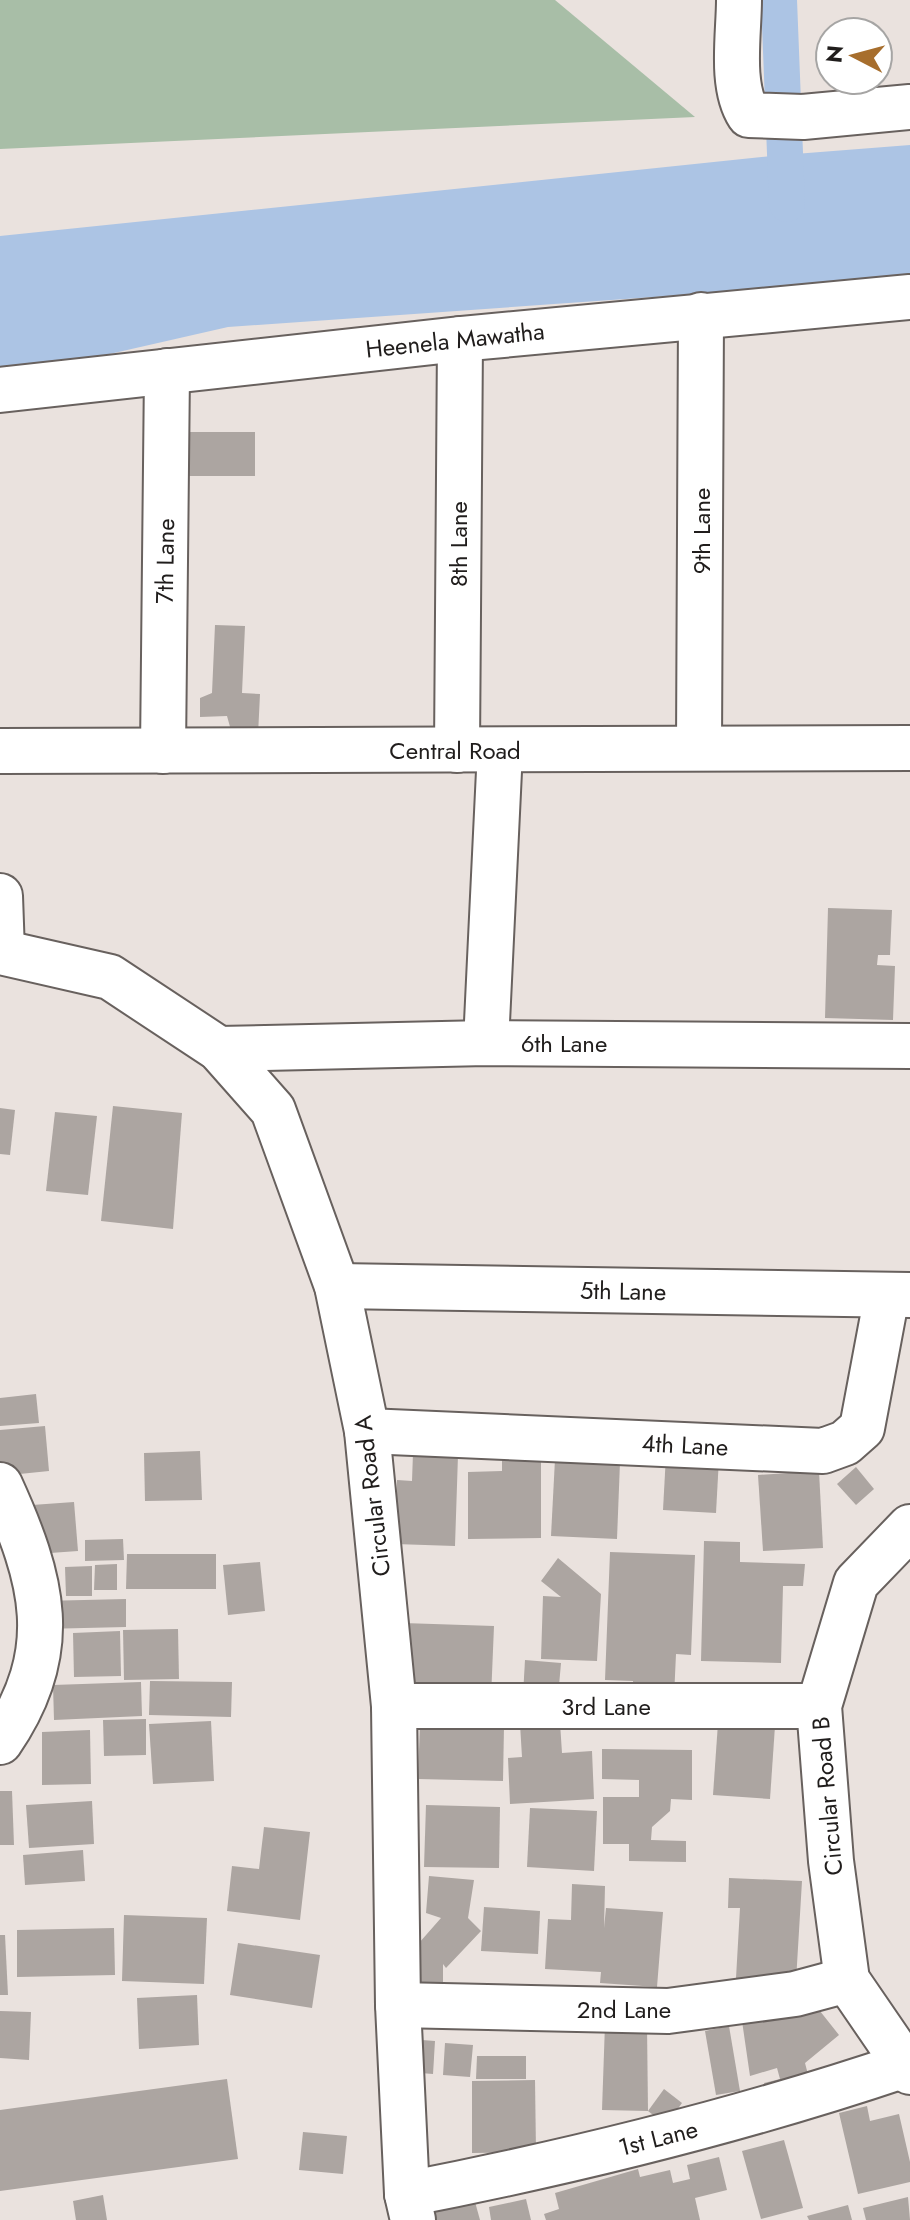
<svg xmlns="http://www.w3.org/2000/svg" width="910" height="2220" font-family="Jost,sans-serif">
<rect width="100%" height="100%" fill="#eae2de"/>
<polygon fill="#a8bea7" points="0,0 555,0 695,117 0,149"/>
<polygon fill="#acc4e4" points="910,145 910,279 228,327 0,379 0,236 782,155"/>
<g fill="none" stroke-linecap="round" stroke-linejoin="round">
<polyline stroke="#acc4e4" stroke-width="36" points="779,0 787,204"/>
</g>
<g fill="#aca5a1">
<rect x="173" y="432" width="82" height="44"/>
<polygon points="215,625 245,626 242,693 260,694 258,735 232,734 227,716 200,717 200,698 212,693"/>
<polygon points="828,908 892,910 890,955 878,955 877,965 895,966 893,1020 825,1018"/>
<polygon points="113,1106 182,1113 173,1229 101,1221"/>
<polygon points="0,1108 15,1110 10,1155 0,1154"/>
<polygon points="55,1112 97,1116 88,1195 46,1191"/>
<polygon points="36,1394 39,1423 0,1426 0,1398"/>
<polygon points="45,1426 49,1471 0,1476 0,1430"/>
<polygon points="502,1447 541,1447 541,1538 468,1539 468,1472 502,1471"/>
<polygon points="200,1451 202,1500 145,1501 144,1453"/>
<polygon points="413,1453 458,1455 455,1546 395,1544 397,1480 412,1481"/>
<polygon points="666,1455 719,1458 716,1513 663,1510"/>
<polygon points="555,1459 620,1462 617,1539 551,1536"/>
<polygon points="856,1467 874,1489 856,1505 837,1484"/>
<polygon points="819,1471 823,1548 763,1551 758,1475"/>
<polygon points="74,1502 78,1551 36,1554 32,1505"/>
<polygon points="123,1539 124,1560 85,1561 85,1540"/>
<polygon points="704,1541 740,1542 740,1562 805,1564 803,1586 783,1586 781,1663 701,1661"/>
<polygon points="610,1552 695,1555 691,1655 676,1654 674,1697 633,1695 633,1681 605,1680"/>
<polygon points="127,1554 216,1554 216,1589 126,1589"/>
<polygon points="558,1558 601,1594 597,1661 541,1659 543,1596 561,1597 541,1581"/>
<polygon points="260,1562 265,1611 228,1615 223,1565"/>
<polygon points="117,1564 117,1590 94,1590 95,1565"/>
<polygon points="92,1566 92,1596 66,1596 65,1567"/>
<polygon points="126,1599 126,1627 42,1629 42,1601"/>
<polygon points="403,1623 494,1626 491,1698 401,1695"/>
<polygon points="178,1629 179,1679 124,1680 123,1630"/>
<polygon points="120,1631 121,1676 74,1677 73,1633"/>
<polygon points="525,1660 561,1663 558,1697 523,1695"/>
<polygon points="150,1681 232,1682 231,1717 149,1715"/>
<polygon points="141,1682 142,1716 54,1720 53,1685"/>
<polygon points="146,1719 146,1755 104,1756 103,1720"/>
<polygon points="211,1721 214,1781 153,1784 149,1724"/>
<polygon points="560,1723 562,1753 592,1751 594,1799 510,1804 508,1758 522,1757 520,1724"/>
<polygon points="718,1723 775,1726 770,1799 713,1795"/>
<polygon points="420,1724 504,1726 503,1781 418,1779"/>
<polygon points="90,1730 91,1784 42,1785 42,1732"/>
<polygon points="602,1749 692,1750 692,1800 671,1799 670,1811 652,1827 651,1840 686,1841 686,1862 629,1861 629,1844 603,1844 603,1797 639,1797 639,1780 602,1779"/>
<polygon points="0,1791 12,1791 14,1845 0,1845"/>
<polygon points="92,1801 94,1844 29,1848 26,1805"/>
<polygon points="426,1805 500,1807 499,1868 424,1867"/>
<polygon points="530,1808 597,1811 594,1871 527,1867"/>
<polygon points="264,1827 310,1832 300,1920 227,1911 232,1866 259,1869"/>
<polygon points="83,1850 85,1881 25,1885 23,1855"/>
<polygon points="429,1876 474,1880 468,1918 481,1931 446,1968 443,1964 443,1982 413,1983 412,1943 419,1943 441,1918 426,1913"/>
<polygon points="729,1878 802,1881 796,1981 736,1978 740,1908 728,1908"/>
<polygon points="572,1884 605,1886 604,1928 606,1908 663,1912 657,1987 600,1983 601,1972 545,1969 548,1919 571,1920"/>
<polygon points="484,1907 540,1911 538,1954 481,1951"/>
<polygon points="124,1915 207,1918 204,1984 122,1981"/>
<polygon points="114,1928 115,1975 17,1977 17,1930"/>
<polygon points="0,1935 5,1935 8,1995 0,1995"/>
<polygon points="238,1943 320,1955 312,2008 230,1995"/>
<polygon points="197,1995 199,2045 139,2049 137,1998"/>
<polygon points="816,2006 839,2035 805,2063 811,2086 768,2098 764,2083 780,2079 777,2068 750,2076 742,2021"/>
<polygon points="0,2011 31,2012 29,2060 0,2058"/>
<polygon points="605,2024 647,2025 648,2111 602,2110"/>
<polygon points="729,2026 740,2091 716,2095 705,2031"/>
<polygon points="409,2039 435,2041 433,2074 407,2072"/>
<polygon points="445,2043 473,2045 470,2077 443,2075"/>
<polygon points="477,2056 526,2056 526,2079 476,2079"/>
<polygon points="227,2079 238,2159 0,2191 0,2110"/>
<polygon points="535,2080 536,2152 472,2153 472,2081"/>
<polygon points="664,2089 682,2103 666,2125 648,2111"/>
<polygon points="867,2106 870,2121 899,2114 910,2162 910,2182 858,2194 839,2113"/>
<polygon points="303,2132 347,2136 343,2174 299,2170"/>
<polygon points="784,2140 803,2208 761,2219 742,2151"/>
<polygon points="719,2157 727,2190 695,2198 700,2220 546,2220 544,2214 559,2209 555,2193 638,2169 640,2177 670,2170 673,2183 690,2179 687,2165"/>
<polygon points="472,2191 480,2220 430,2220 426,2205"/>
<polygon points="103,2195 107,2220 76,2220 73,2201"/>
<polygon points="908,2197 910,2220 866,2220 863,2208"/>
<polygon points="526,2199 531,2220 491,2220 489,2207"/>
<polygon points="848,2205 852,2220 809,2220 807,2216"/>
</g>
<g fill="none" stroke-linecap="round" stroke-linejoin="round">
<g stroke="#68615e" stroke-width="48">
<g id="minor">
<path d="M739,0C739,34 730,86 749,115L803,117L910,107"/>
<polyline points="0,390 460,339 910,297"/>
<polyline points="699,747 701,315"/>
<polyline points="457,750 460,339"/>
<polyline points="0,751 910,748"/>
<polyline points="163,751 167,371"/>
<polyline points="0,896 2,952"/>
<polyline points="0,952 110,977 219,1049 273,1110 337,1286 367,1431 394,1706 398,2005 407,2194 413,2220"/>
<polyline points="486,1043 500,750"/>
<polyline points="219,1049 486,1043 910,1046"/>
<polyline points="337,1286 910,1295"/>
<polyline points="367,1431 823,1451 845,1443 862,1428 887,1295"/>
<path d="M0,1485C43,1579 63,1651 0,1742"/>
<polyline points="910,1527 856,1583 819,1706 831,1861 847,1980 910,2072"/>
<polyline points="394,1706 819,1706"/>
<polyline points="398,2005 668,2011 795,1994 847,1980"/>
<path d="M407,2194C576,2161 742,2120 905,2065"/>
</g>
</g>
<use href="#minor" stroke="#fff" stroke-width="44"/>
</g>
<g text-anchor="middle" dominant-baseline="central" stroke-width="7" stroke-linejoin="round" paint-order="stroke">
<g font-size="24" fill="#201d1c" stroke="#fff">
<text transform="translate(455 340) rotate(-6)">Heenela Mawatha</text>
<text transform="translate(701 531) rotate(-90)">9th Lane</text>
<text transform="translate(458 544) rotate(-90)">8th Lane</text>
<text transform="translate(165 561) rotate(-89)">7th Lane</text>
<text x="455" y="750">Central Road</text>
<text x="564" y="1043">6th Lane</text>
<text transform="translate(623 1291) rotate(1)">5th Lane</text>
<text transform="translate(685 1445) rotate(3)">4th Lane</text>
<text transform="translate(372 1496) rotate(-97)">Circular Road A</text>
<text x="606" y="1706">3rd Lane</text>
<text transform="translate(827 1796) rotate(-95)">Circular Road B</text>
<text x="624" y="2009">2nd Lane</text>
<text transform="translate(658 2138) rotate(-14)">1st Lane</text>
</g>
</g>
<g transform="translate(854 56) rotate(276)"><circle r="38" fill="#ffffff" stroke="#a6a5a4" stroke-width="2"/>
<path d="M0-6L14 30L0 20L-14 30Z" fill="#a76e2d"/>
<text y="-12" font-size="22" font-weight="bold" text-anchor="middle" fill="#201d1c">N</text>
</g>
</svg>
